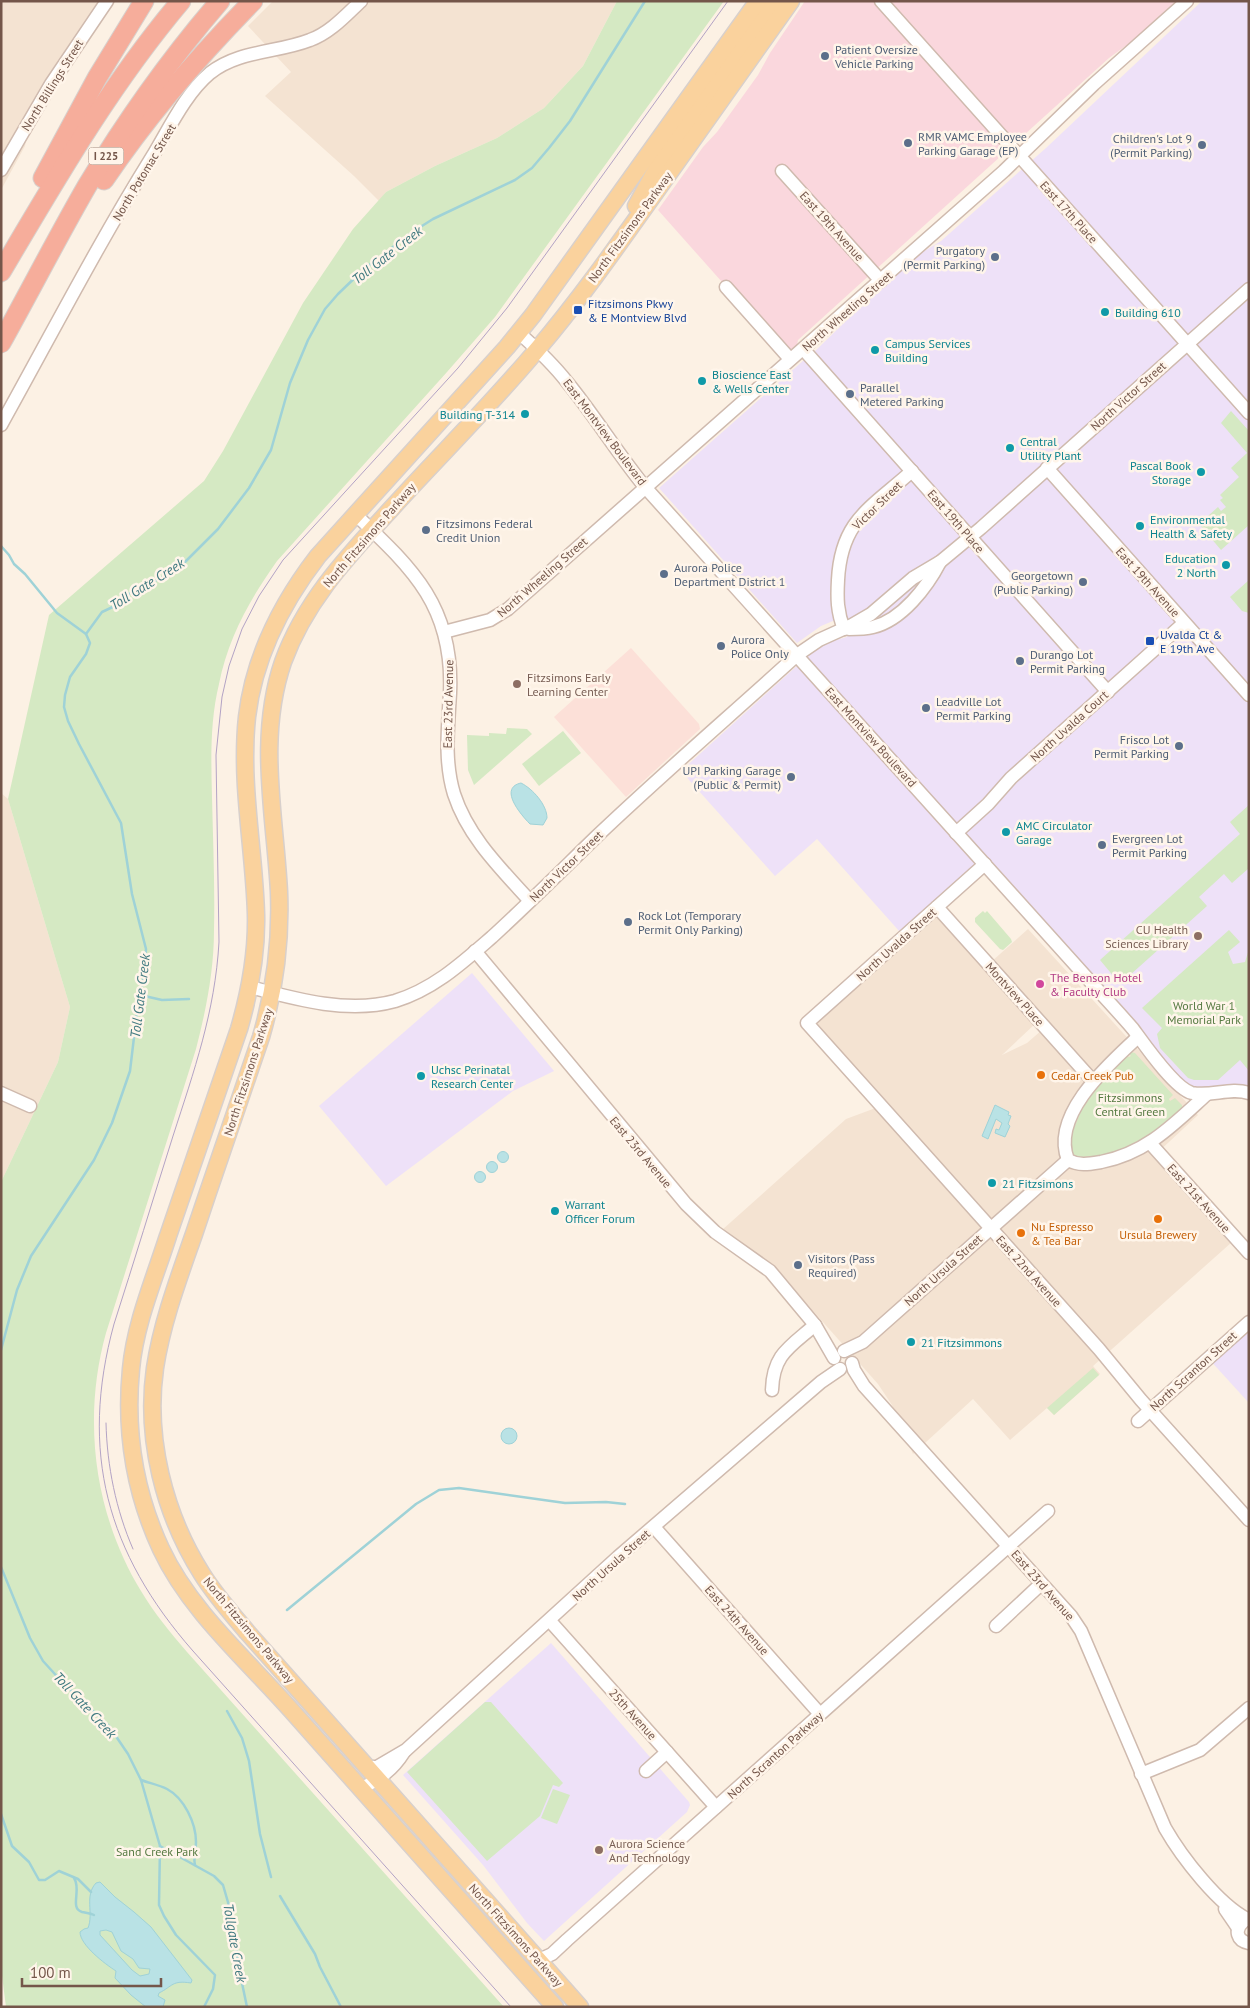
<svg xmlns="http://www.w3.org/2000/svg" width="1250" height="2008" font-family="'PT Sans',sans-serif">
<rect width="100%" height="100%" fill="#fcf1e4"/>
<g fill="#f4e3d2">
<polygon points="1,1 116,1 87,40 27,136 25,146 1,190"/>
<polygon points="273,1 617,1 583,66 544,108 497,138 435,166 386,192 379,201 354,176 265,96 291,72 248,26"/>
<polygon points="1,793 8,799 70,1007 58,1062 1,1182"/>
<polygon points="937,913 1035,1024 1002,1055 1027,1043 1050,1023 1009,978 1005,977 991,962 1028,929 1198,1115 1155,1155 1232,1242 1093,1366 1100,1374 1054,1415 1047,1408 1010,1440 973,1399 913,1454 892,1405 878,1384 774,1267 722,1230 846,1119 881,1106 811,1027"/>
</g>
<polygon fill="#fce0d8" points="631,648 699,724 700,729 626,797 554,717"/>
<g fill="#eee1f8">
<polygon points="1202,1 1249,1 1249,1093 1192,1093 989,869 937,913 908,941 817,839 775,876 681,771 809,655 829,642 847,637 840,618 821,626 797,643 659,488 804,360 837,395 812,354 908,261 941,241 1046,148"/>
<polygon points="472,973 554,1071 513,1091 386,1186 319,1106"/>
<polygon points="1249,1322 1249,1403 1208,1358"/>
<polygon points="551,1643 689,1802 690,1805 687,1812 544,1941 527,1923 483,1865 403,1775"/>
</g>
<polygon fill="#fad7dd" points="805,1 1176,1 1135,39 1109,58 798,340 797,345 786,354 658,210 703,147 717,132 758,75 770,53"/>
<g fill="#d5e9c3">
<path d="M617,1H724L495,317L447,372L277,561C250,599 228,638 219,684C210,721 211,759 212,797C213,841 215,885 214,930C214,971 206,1010 196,1049L106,1333C82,1419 94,1514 141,1591C154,1613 170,1632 187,1652L504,2007H6L1,1968V1182L58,1062L70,1007L8,799L49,615L204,481L223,451L303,303L353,229L386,192L435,166L497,138L544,108L583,66Z"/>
<polygon points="1231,411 1249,431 1249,525 1221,550 1199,524 1218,507 1221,511 1226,507 1220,500 1223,498 1220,495 1239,477 1231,468 1247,453 1221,423"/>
<polygon points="1249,580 1249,613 1242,611 1230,597"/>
<polygon points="507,728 527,729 532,734 474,785 468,770 467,735 489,736 489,733 506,734"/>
<polygon points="563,731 581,753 539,786 522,764"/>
<polygon points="1249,805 1249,868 1232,883 1224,874 1199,897 1207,906 1120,984 1100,960 1240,834 1230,822"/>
<polygon points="983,911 985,913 987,911 1011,939 1012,942 1003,950 1000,949 975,922 975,918"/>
<polygon points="1229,930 1240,942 1228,952 1233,964 1245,962 1249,949 1249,1081 1249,1071 1240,1060 1218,1080 1194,1080 1188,1078 1160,1048 1157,1034 1162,1028 1142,1008"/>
<polygon points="1131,1052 1135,1053 1173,1095 1169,1099 1170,1101 1175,1098 1182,1105 1182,1110 1150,1139 1140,1140 1117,1152 1102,1156 1078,1157 1077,1160 1073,1157 1068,1143 1081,1111 1095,1090 1093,1089 1126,1055 1129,1057 1131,1056 1129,1054"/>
<polygon points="1093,1368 1099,1375 1054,1415 1047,1408"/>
<polygon points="485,1702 491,1702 563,1783 559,1787 553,1785 540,1816 487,1861 407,1772"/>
<polygon points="553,1789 570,1795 557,1824 541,1818"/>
</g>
<g fill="#b9e2e5" stroke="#9fd2d7" fill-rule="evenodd">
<path d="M521,783C533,789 547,805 547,818L543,825L530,824C521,815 498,788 521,783Z"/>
<polygon points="995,1105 1009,1112 1008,1115 1011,1116 1008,1124 1010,1126 1005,1137 995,1133 996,1129 999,1130 1002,1123 996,1119 988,1139 982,1136"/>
<circle cx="503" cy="1157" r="5.5"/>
<circle cx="492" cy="1167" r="5.5"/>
<circle cx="480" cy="1177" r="5.5"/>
<circle cx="509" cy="1436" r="8"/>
<path d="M100,1882L115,1897L134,1912L151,1927L192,1980L191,1983C172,1980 173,1986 159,1993L158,1996L165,2000L163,2007H146L131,1995L115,1978L116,1971C105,1964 80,1945 80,1932L84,1929L88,1928C94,1913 84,1896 96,1883ZM106,1930L112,1932L121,1951L133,1959L139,1968L150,1969L149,1974L140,1976L132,1970L100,1935V1931Z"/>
</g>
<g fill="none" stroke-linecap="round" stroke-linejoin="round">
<g stroke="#9fd2d7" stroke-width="2.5">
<polyline points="1,546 9,555 14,564 25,574 57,613 86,634"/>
<polyline points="140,995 162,1000 189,999"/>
<polyline points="1,1350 17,1290 31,1256 94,1160 112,1123 130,1071 137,1012 144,974 146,949 132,894 121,823 79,744 68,721 64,707 65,695 70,677 86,654 90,643 86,634 102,612 117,605 130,593 167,575 185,562 218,529 249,488 271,450 290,383 308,340 325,309 338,294 364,269 414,231 433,219 515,180 532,168 549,148 570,121 645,1"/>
<polyline points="1,1567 30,1638 43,1661 63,1683 109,1726 128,1754 141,1780 160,1846 159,1905 164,1916 176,1935 215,1975 213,1989 204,2007"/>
<polyline points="287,1610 416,1504 439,1490 459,1488 565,1503 606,1502 625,1504"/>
<polyline points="227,1711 242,1738 249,1761 260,1834 271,1877"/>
<path d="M141,1780C149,1783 159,1785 167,1789C184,1798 196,1823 196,1842C196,1850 193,1856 195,1865"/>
<polyline points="1,1814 12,1846 29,1862 39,1880 45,1880 59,1871 78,1879 91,1892"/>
<polyline points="160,1846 214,1876 223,1885 234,1923 238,1964 247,2007"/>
<path d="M74,1878C82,1890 69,1908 82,1912C86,1913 90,1913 94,1915"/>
<polyline points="280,1896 315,1954 320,1967 341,2007"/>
</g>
<g stroke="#cfbaae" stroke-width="15">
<g id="minor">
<polyline points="881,1 1249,413"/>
<polyline points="1,170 51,84 107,1"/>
<polyline points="782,171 881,281"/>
<polyline points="726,287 790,359"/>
<path d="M519,333C536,348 553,364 567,382C595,416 617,453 645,487L1097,989C1109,1002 1121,1015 1133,1029C1144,1044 1175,1089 1192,1093C1211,1097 1230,1087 1249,1093"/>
<polyline points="804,350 1108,692"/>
<path d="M1,425C51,335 98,244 152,157C169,129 185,94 210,73C239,50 277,53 310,40C330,33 346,15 361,1"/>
<polyline points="1047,468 1249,695"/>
<path d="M355,514C413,569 454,607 450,693C448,728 444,761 454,794C468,837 501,869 530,901"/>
<path d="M844,629C837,612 837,598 838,580C841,520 871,508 912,471"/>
<path d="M849,629C857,629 865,629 873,627C902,620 927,587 940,562"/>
<polyline points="444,632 490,620 508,609 1004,171 1094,84 1187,1"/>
<polyline points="956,833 988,804 1011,778 1184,623"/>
<polyline points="985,864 807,1023 1099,1349 1141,1400 1249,1520"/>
<polyline points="937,907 1093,1081"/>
<polyline points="475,951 686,1204 715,1232 770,1271 815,1325 834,1358"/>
<path d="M250,987C295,999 348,1014 395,1001C434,989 462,963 492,937C527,905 561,871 595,838C661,775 730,716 797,655L819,640L852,625L871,614L913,578L940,562L981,528L1249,289"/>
<path d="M1138,1037C1109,1064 1050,1115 1068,1160C1079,1166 1089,1164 1101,1162C1147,1153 1174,1124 1207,1094"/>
<polyline points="1,1093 30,1106"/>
<polyline points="1150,1143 1249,1253"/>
<polyline points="844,1351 863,1342 1068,1160"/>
<path d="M852,1363L854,1370L864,1386L1071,1616L1081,1631L1165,1828C1181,1856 1219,1906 1249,1920"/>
<path d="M772,1390C773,1354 790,1347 815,1325"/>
<polyline points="1138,1421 1249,1322"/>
<polyline points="654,1527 820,1714"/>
<polyline points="550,1621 716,1807"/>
<polyline points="996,1626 1041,1584"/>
<polyline points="367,1767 377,1767 406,1750 618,1557 821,1382 840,1369"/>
<polyline points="646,1771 667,1752"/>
<polyline points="1141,1774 1200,1750 1249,1708"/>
<path d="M361,1789C380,1778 392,1771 404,1752"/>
<polyline points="1225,1909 1238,1928"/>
<path d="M1243,1922C1234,1930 1237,1941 1249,1943"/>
<polyline points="539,1960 552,1954 567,1940 1048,1511"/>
</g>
</g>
<g stroke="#d8d0cc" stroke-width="19">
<g id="major">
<polyline points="636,206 663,157 774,1"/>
<path d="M555,2007C467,1908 379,1809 291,1710C246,1659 190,1611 161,1549C135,1493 125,1431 131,1369C135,1324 154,1280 168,1236C191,1167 215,1098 239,1029C250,991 257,953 256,914C254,848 240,783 247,717C254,657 281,604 318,556L507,347L533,315L758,1"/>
<path d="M580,2007L248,1633C232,1614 215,1595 202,1574C164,1514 145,1438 155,1368C162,1322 179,1277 194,1234C216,1168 239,1102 261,1037C275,989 281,942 279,892C275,815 257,738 283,662C305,601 348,556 391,509C439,456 490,406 536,351C583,296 625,235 667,176C708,118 750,59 791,1"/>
</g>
</g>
<g stroke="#d8d0cc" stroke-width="21">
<g id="highway">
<polyline points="43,178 97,78 144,1"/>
<path d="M104,180C147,116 199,56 253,1"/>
<path d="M1,272C56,179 110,85 181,1"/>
<path d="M1,343C30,291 57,238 87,186C126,121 170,59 220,1"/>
</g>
</g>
<use href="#minor" stroke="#fff" stroke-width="12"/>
<use href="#major" stroke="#fad29d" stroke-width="16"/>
<use href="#highway" stroke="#f6ad9b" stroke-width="19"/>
<g stroke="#b3a3c5" stroke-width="1">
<path d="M106,1423C107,1466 116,1510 133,1549"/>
<path d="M511,2007L193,1651C107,1553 79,1452 114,1324C134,1262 153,1199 173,1136C194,1071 215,1012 219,942L216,755L222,697L229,666L242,629L259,596L283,560L458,368L507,308L728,1"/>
</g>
</g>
<g fill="#5c6f8a" stroke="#fff5ea" stroke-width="2">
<circle cx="825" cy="56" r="5"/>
<circle cx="908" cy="143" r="5"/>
<circle cx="1202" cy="145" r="5"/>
<circle cx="995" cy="257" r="5"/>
<circle cx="850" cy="394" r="5"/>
<circle cx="426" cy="530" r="5"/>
<circle cx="664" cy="574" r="5"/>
<circle cx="1083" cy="582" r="5"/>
<circle cx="721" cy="646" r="5"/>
<circle cx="1020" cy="661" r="5"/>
<circle cx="926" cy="708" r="5"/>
<circle cx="1179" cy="746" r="5"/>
<circle cx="791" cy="777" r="5"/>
<circle cx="1102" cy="845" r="5"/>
<circle cx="628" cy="922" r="5"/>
<circle cx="798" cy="1265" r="5"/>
</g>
<g fill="#1a4fb4" stroke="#fff5ea" stroke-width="2">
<rect x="573" y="305" width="10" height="10" rx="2.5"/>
<rect x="1145" y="636" width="10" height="10" rx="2.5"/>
</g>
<g fill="#0f9aa8" stroke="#fff5ea" stroke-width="2">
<circle cx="1105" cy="312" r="5"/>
<circle cx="875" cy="350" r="5"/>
<circle cx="702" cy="381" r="5"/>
<circle cx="525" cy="414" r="5"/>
<circle cx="1010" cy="448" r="5"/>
<circle cx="1201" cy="472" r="5"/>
<circle cx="1140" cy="526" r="5"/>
<circle cx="1226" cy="565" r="5"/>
<circle cx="1006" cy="832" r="5"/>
<circle cx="421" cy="1076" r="5"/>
<circle cx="992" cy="1183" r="5"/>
<circle cx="555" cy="1211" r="5"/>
<circle cx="911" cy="1342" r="5"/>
</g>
<g fill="#8d6e63" stroke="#fff5ea" stroke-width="2">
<circle cx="517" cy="684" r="5"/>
<circle cx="1198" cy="936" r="5"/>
<circle cx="599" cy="1850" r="5"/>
</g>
<circle fill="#d1479c" stroke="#fff5ea" stroke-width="2" cx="1040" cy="984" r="5"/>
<g fill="#e8710a" stroke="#fff5ea" stroke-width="2">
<circle cx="1041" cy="1075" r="5"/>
<circle cx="1158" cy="1219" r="5"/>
<circle cx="1021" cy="1233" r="5"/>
</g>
<g text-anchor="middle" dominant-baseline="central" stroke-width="5" stroke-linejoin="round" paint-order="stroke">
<rect fill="#fff5ea" stroke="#9e867a" stroke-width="1" x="88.5" y="147.5" width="35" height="17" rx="4"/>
<g font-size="11" font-weight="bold" fill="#74564a">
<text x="106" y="156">I 225</text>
</g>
<g font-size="12" fill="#4e5e75" stroke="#fff5ea" text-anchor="start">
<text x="835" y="49">Patient Oversize<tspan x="835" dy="14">Vehicle Parking</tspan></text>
<text x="918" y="136">RMR VAMC Employee<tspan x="918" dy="14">Parking Garage (EP)</tspan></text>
<text x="1192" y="138" text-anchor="end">Children's Lot 9<tspan x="1192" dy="14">(Permit Parking)</tspan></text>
<text x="985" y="250" text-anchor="end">Purgatory<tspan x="985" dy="14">(Permit Parking)</tspan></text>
<text x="860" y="387">Parallel<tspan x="860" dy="14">Metered Parking</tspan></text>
<text x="436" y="523">Fitzsimons Federal<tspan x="436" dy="14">Credit Union</tspan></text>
<text x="674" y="567">Aurora Police<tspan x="674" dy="14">Department District 1</tspan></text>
<text x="1073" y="575" text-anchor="end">Georgetown<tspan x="1073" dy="14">(Public Parking)</tspan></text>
<text x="731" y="639">Aurora<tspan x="731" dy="14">Police Only</tspan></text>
<text x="1030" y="654">Durango Lot<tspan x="1030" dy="14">Permit Parking</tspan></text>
<text x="936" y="701">Leadville Lot<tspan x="936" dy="14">Permit Parking</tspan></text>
<text x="1169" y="739" text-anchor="end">Frisco Lot<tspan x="1169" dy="14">Permit Parking</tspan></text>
<text x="781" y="770" text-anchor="end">UPI Parking Garage<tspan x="781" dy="14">(Public &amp; Permit)</tspan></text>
<text x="1112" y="838">Evergreen Lot<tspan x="1112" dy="14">Permit Parking</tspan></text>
<text x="638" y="915">Rock Lot (Temporary<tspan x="638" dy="14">Permit Only Parking)</tspan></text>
<text x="808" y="1258">Visitors (Pass<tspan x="808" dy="14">Required)</tspan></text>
</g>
<g font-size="12" fill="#74564a" stroke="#fff5ea">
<text transform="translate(52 85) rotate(-58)">North Billings Street</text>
<text transform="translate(144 172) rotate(-59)">North Potomac Street</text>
<text transform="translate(1069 212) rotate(48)">East 17th Place</text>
<text transform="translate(832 226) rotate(48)">East 19th Avenue</text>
<text transform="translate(630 227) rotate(-54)">North Fitzsimons Parkway</text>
<text transform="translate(847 311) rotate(-41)">North Wheeling Street</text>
<text transform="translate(1128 396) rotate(-42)">North Victor Street</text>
<text transform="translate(605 432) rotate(53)">East Montview Boulevard</text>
<text transform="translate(877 505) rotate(-44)">Victor Street</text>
<text transform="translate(956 521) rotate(49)">East 19th Place</text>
<text transform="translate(369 535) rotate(-49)">North Fitzsimons Parkway</text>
<text transform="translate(542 577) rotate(-41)">North Wheeling Street</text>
<text transform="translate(1148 582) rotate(48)">East 19th Avenue</text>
<text transform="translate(448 704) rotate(-89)">East 23rd Avenue</text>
<text transform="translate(1069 726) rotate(-42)">North Uvalda Court</text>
<text transform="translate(871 737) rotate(48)">East Montview Boulevard</text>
<text transform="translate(566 866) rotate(-44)">North Victor Street</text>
<text transform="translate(896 944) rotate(-42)">North Uvalda Street</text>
<text transform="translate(1015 994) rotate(48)">Montview Place</text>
<text transform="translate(248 1072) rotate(-72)">North Fitzsimons Parkway</text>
<text transform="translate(641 1152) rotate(50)">East 23rd Avenue</text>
<text transform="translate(1199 1198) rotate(48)">East 21st Avenue</text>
<text transform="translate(943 1270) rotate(-42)">North Ursula Street</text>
<text transform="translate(1029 1271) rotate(48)">East 22nd Avenue</text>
<text transform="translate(1193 1371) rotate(-42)">North Scranton Street</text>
<text transform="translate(611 1565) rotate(-42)">North Ursula Street</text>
<text transform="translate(1043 1585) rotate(49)">East 23rd Avenue</text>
<text transform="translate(737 1620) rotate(48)">East 24th Avenue</text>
<text transform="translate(249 1630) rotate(50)">North Fitzsimons Parkway</text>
<text transform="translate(633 1714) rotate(48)">25th Avenue</text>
<text transform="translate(775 1755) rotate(-42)">North Scranton Parkway</text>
<text transform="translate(516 1935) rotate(48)">North Fitzsimons Parkway</text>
</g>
<g font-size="12" fill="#164399" stroke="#fff5ea" text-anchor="start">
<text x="588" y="303">Fitzsimons Pkwy<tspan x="588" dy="14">&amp; E Montview Blvd</tspan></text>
<text x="1160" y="634">Uvalda Ct &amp;<tspan x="1160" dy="14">E 19th Ave</tspan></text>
</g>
<g font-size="12" fill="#0d838f" stroke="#fff5ea" text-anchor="start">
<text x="1115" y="312">Building 610</text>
<text x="885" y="343">Campus Services<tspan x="885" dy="14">Building</tspan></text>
<text x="712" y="374">Bioscience East<tspan x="712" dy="14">&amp; Wells Center</tspan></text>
<text x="515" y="414" text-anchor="end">Building T-314</text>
<text x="1020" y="441">Central<tspan x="1020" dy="14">Utility Plant</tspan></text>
<text x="1191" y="465" text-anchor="end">Pascal Book<tspan x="1191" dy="14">Storage</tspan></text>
<text x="1150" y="519">Environmental<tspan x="1150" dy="14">Health &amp; Safety</tspan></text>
<text x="1216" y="558" text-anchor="end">Education<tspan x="1216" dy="14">2 North</tspan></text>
<text x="1016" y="825">AMC Circulator<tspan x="1016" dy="14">Garage</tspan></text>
<text x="431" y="1069">Uchsc Perinatal<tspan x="431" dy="14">Research Center</tspan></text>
<text x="1002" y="1183">21 Fitzsimons</text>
<text x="565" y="1204">Warrant<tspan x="565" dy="14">Officer Forum</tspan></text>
<text x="921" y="1342">21 Fitzsimmons</text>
</g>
<g font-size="12" fill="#785e54" stroke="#fff5ea" text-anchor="start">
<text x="527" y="677">Fitzsimons Early<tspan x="527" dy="14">Learning Center</tspan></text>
<text x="1188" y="929" text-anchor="end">CU Health<tspan x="1188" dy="14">Sciences Library</tspan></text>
<text x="609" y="1843">Aurora Science<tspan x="609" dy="14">And Technology</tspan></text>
</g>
<g font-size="12" fill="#b23c85" stroke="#fff5ea" text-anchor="start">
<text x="1050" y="977">The Benson Hotel<tspan x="1050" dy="14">&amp; Faculty Club</tspan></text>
</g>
<g font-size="12" fill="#567a42" stroke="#fff5ea">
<text x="1204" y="1005">World War 1<tspan x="1204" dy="14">Memorial Park</tspan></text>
<text x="1130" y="1097">Fitzsimmons<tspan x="1130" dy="14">Central Green</tspan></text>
<text x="157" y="1851">Sand Creek Park</text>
</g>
<g font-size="12" fill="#c56008" stroke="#fff5ea" text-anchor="start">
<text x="1051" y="1075">Cedar Creek Pub</text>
<text x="1031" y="1226">Nu Espresso<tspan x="1031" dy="14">&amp; Tea Bar</tspan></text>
<text x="1158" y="1234" text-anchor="middle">Ursula Brewery</text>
</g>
<g font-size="14" font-style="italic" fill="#417a80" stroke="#fff5ea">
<text transform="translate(387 255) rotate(-38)">Toll Gate Creek</text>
<text transform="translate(147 584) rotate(-32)">Toll Gate Creek</text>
<text transform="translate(140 996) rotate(-83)">Toll Gate Creek</text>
<text transform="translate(85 1705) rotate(47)">Toll Gate Creek</text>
<text transform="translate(235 1943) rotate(80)">Tollgate Creek</text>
</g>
</g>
<rect width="1250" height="2008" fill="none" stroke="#74564a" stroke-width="5"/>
<path d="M22 1978v8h139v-8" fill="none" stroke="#74564a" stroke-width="2.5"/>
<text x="30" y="1978" font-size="15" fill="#74564a" stroke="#fff5ea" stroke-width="4" paint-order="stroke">100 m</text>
</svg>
